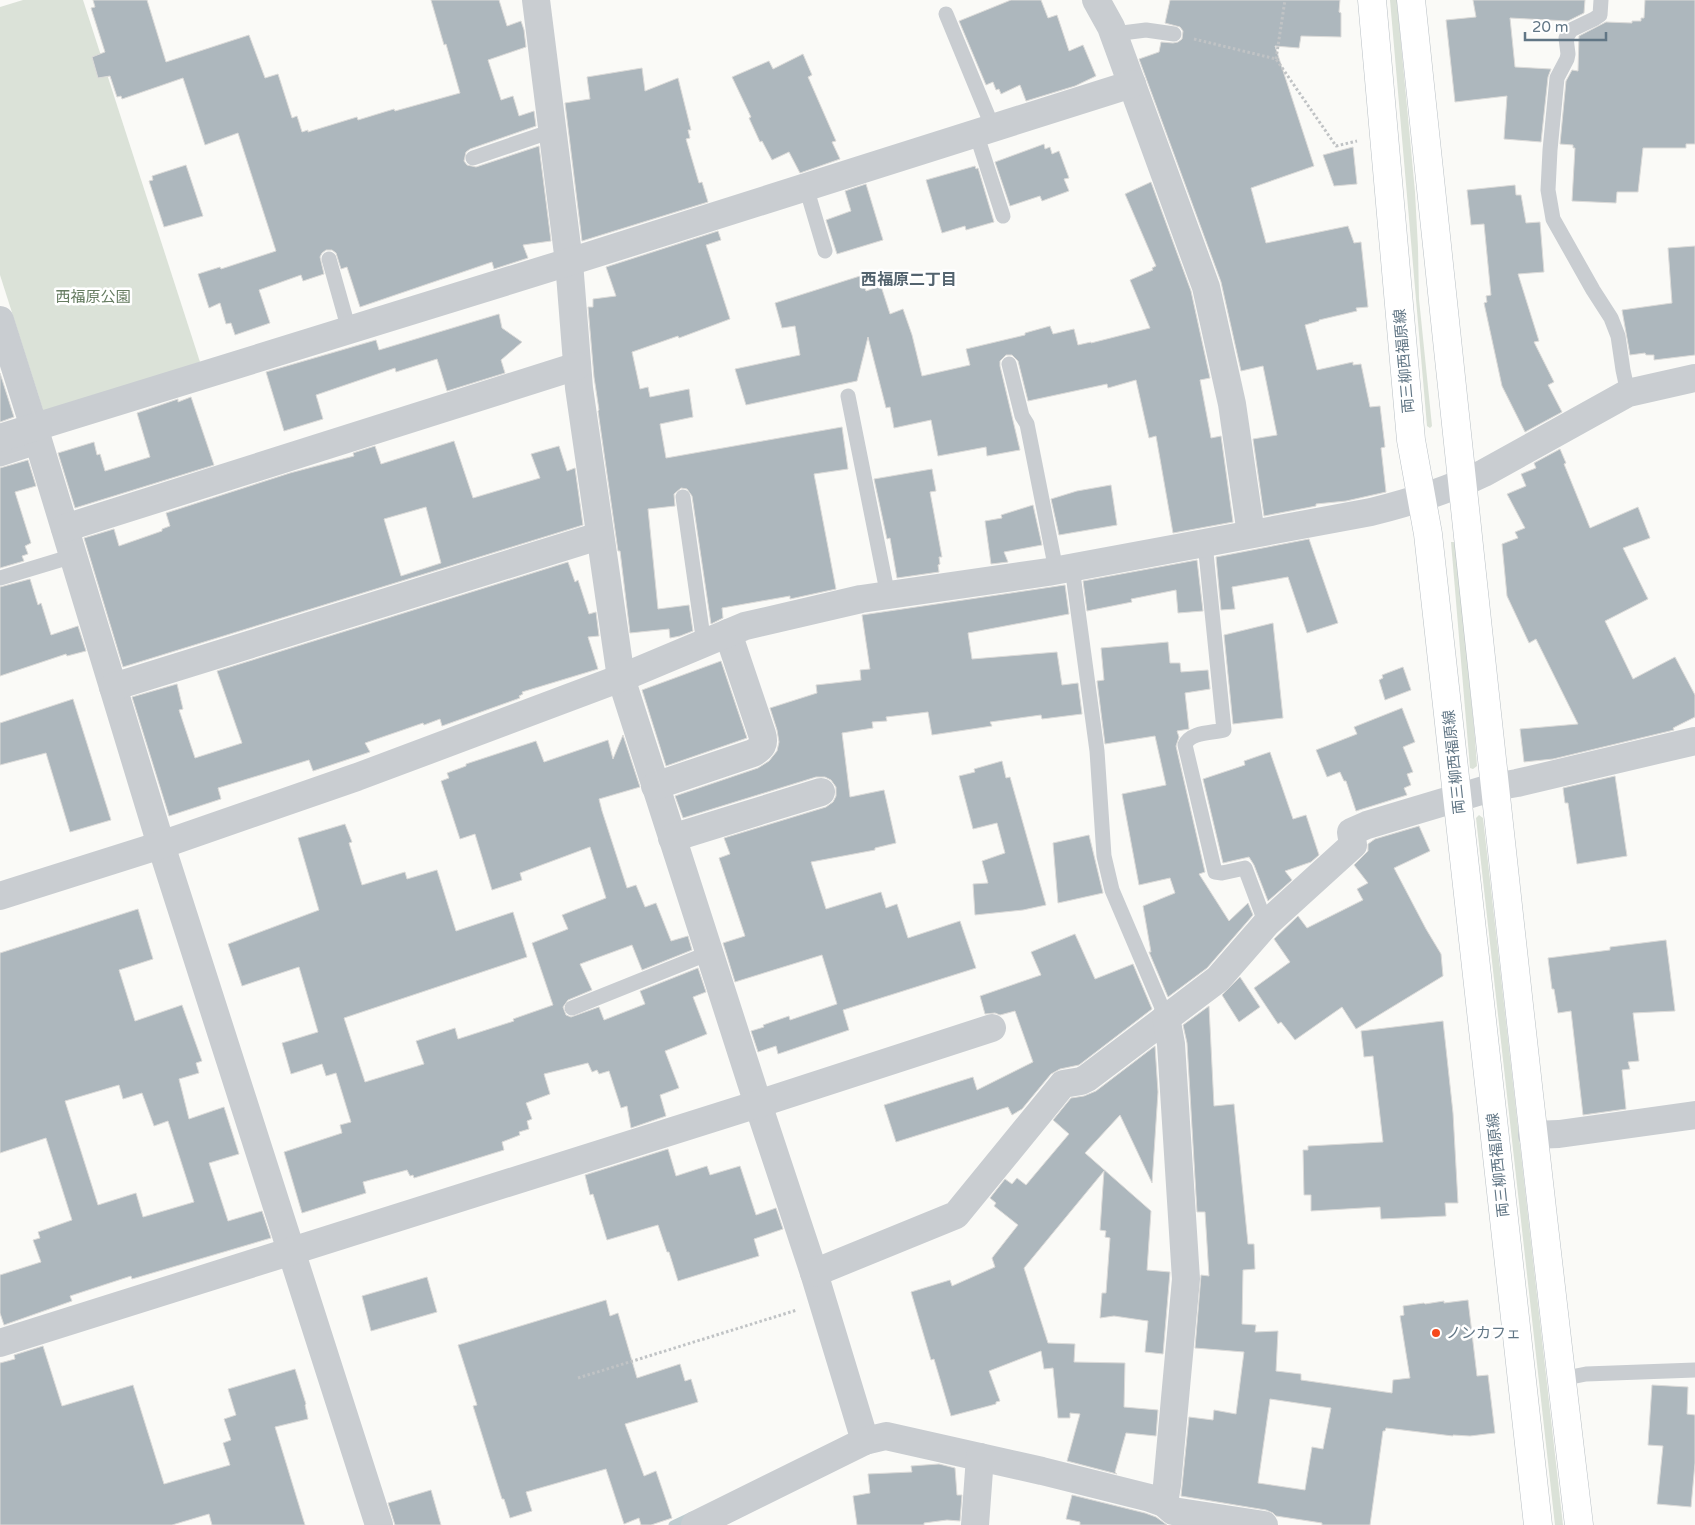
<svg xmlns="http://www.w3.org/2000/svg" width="1695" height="1525" font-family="'Varela Round','Noto Sans JP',sans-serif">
<rect width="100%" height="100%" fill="#fafaf7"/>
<g fill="#dbe2d8">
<polygon points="23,0 83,0 200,362 45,416 0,275 0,7"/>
<polygon points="1390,0 1397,0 1398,11 1415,192 1418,248 1419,299 1432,426 1430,428 1427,426"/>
<polygon points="1451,542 1455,542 1456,544 1475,738 1477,766 1473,769 1470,768"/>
<polygon points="1479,815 1483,818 1563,1525 1555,1525 1476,818"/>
</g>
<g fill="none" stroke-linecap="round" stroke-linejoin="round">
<polyline stroke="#beccd0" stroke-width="9" points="673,1525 692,1516"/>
</g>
<g fill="#adb7bd" stroke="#dcdbd9" fill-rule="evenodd">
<polygon points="93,0 147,0 166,62 249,35 265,78 278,74 292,118 297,116 302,132 308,130 308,132 357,117 358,120 394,109 395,111 460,93 446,44 444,45 431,0 499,0 507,26 521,21 524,30 526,47 488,60 501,100 513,96 519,116 534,111 536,126 470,149 466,152 464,161 467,165 476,167 539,146 551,241 523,245 528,258 494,269 492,262 360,307 347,267 341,269 336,253 332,250 326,250 322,253 320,257 324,274 303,281 301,275 259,290 270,323 235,335 231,323 226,324 220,303 209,308 198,274 220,267 221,269 276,251 238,133 205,145 183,78 122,99 121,96 117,97 110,76 98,78 92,57 105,52 91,8 95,7"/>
<polygon points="1011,0 1041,0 1048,18 1057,15 1069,51 1083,45 1096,76 1075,86 1026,101 1020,85 1001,94 999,89 996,90 993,82 986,85 959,21"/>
<polygon points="1170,0 1340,0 1339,12 1341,13 1341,37 1301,36 1299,48 1275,46 1314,166 1251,188 1266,243 1348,226 1354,243 1361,242 1368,307 1356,308 1357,311 1319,320 1319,321 1305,325 1317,370 1353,362 1353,365 1361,364 1370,407 1380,406 1385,447 1381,448 1386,492 1346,501 1316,504 1316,506 1264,516 1253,439 1277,435 1263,366 1241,371 1221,282 1139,59 1159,52 1161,42 1173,43 1178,42 1182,39 1183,31 1180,27 1165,23"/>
<polygon points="1473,0 1585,0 1584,13 1568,21 1510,18 1515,67 1551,69 1548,77 1541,142 1504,139 1507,96 1455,102 1446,20 1476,17"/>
<polygon points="1645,0 1695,0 1695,144 1686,144 1686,148 1643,148 1638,192 1617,192 1616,203 1572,201 1575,148 1573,148 1573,145 1560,144 1566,81 1572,70 1578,71 1579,36 1606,22 1632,23 1632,21 1641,21 1641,18 1644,18"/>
<polygon points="803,54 812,75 808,77 836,141 832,142 840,159 800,173 789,152 772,160 762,141 760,142 749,118 751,117 732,77 769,61 773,69"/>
<polygon points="642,68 645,91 678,78 691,130 688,130 690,138 686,139 699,183 702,182 708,202 582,241 565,103 590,99 587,77"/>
<polygon points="1044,144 1045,149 1050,147 1052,154 1059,151 1069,178 1064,179 1069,191 1042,201 1040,196 1010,206 995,162"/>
<polygon points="1353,147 1357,184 1334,186 1323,155"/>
<polygon points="186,165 203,216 164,227 149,181 153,180 152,176"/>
<polygon points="975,166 976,169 978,168 994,222 966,230 965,226 942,233 926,180"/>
<polygon points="1151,182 1191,291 1210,378 1200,380 1211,438 1221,436 1233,522 1173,533 1156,436 1149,438 1136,380 1108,388 1107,384 1028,401 1018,361 1012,355 1006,355 1000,361 1000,366 1020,450 987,456 986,447 938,456 931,420 894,428 890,407 886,408 868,337 857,381 746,405 735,369 800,355 795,326 782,328 775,303 860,276 866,291 881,286 890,314 903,309 912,335 922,376 970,365 966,349 1025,335 1025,333 1050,326 1053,334 1074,329 1078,345 1091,342 1091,343 1150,328 1130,280 1153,270 1152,268 1156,266 1125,194"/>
<polygon points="866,184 883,240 837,254 826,220 851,211 845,191"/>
<polygon points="1515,185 1516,195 1521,195 1526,223 1540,222 1544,272 1518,274 1539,341 1534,342 1554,382 1548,385 1562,412 1525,432 1502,386 1484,303 1487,302 1486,296 1491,295 1484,224 1471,225 1467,190"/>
<polygon points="718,231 721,240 706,245 730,319 679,338 678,336 632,352 640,389 648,387 650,397 689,389 693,417 660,424 666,458 842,427 848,469 814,474 836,589 790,599 790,596 722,608 723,618 711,624 692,496 687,489 681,488 674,494 675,506 648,509 658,609 689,605 693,631 680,636 670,638 669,629 630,633 620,551 618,551 598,411 599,410 594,377 588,307 593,307 593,299 616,296 606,267"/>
<polygon points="1695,246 1695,355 1654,360 1654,355 1646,355 1645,353 1630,355 1622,310 1672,303 1668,248"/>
<polygon points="499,314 502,328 522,342 501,360 505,373 447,391 437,359 396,372 395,368 316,395 323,419 284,431 266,372 376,340 379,350"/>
<polygon points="0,373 14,417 0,422"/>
<polygon points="191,397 214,465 75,508 58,453 94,442 97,455 100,454 105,471 150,457 137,413 178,399 178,402"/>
<path d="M454,441L473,498L540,478L531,454L559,446L567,471L575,468L583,525L123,667L84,538L114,529L119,546L162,531V529L170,526L166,513L290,473L354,456L353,453L375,446L381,464ZM426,507L441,563L401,576L384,519Z"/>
<polygon points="1560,449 1566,463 1564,464 1590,528 1638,507 1650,538 1623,548 1648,599 1605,621 1633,679 1675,657 1695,695 1695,717 1673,728 1674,730 1553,759 1524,762 1520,729 1578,724 1536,639 1529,643 1507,596 1502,544 1518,538 1515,532 1525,528 1507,494 1526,486 1521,474 1536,468 1534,463"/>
<polygon points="28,460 36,486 15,492 31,543 25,546 28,554 22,556 24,561 0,568 0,468"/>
<polygon points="932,469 936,491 930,492 942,557 939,557 940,564 938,565 939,572 897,578 890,538 887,539 874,479"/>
<polygon points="1111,485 1117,525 1059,535 1051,499 1077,491"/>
<polygon points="1033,505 1042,545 1004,552 1008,562 991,564 985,521 1002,518 1001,515"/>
<polygon points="1309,539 1338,623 1307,633 1288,577 1232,587 1235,609 1221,610 1216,557"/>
<polygon points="1197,560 1203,611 1178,613 1176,590 1131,599 1132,602 1087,611 1083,581"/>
<polygon points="568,562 575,582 578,580 589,614 596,612 599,636 588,637 598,669 522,692 523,694 519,696 520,698 442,726 440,719 424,725 423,723 365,743 370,752 313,771 309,760 218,788 221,799 169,816 132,697 177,684 183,709 179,710 195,758 242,743 217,671"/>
<polygon points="30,579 38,605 41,603 51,635 78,626 86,651 67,656 66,654 0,676 0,587"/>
<polygon points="1065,585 1069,614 968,633 972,659 1057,652 1062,685 1078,683 1082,714 1042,719 1041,715 990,722 992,726 932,735 928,712 886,717 887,721 872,722 873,728 842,733 850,797 884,790 896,843 875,848 875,850 811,862 826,909 881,892 886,908 897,904 908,938 960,921 976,968 843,1010 849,1030 778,1054 776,1046 758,1052 751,1031 764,1027 763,1025 789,1016 790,1020 837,1004 822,955 735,982 723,943 745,936 719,858 730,854 724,838 826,807 833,802 836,796 836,787 831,780 825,777 816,777 683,818 675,796 758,768 769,761 777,751 779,742 777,730 770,708 817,693 816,685 861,680 860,670 870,669 862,615"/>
<polygon points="1273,623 1283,718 1233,724 1224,635"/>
<polygon points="1168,642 1170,663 1180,663 1181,672 1208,670 1210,689 1185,693 1189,729 1177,731 1179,737 1176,746 1205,872 1199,874 1229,921 1248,903 1253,915 1207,968 1168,997 1149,952 1151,952 1143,906 1175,893 1170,878 1139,885 1122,794 1166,785 1155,736 1105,744 1097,681 1104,680 1101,648"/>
<polygon points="721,661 747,738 666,766 642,690"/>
<polygon points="1403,667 1411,690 1385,700 1379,680 1383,678 1382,675"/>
<polygon points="73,699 111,820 70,832 46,753 0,765 0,723"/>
<polygon points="1402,708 1415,742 1403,747 1413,772 1407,774 1411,785 1404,788 1407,795 1356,811 1346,781 1344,781 1340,772 1327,777 1316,750 1357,734 1354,727"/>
<polygon points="623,735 640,787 599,799 602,811 627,888 636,885 645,907 656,903 671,941 688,936 692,950 642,970 632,945 580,964 592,990 568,1000 563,1007 566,1015 571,1017 599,1007 604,1020 645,1004 640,991 698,968 706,992 693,997 707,1034 665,1051 679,1088 660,1095 666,1116 631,1128 627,1106 621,1108 609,1071 599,1074 597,1070 592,1072 588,1063 544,1074 550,1094 526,1103 532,1119 527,1121 529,1129 519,1132 520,1135 502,1142 504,1150 414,1178 413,1175 410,1176 407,1170 363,1182 366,1193 302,1213 284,1152 342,1133 340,1125 351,1122 336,1073 326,1076 322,1064 291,1074 282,1043 318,1032 299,967 242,986 228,944 319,910 298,838 345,824 352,842 349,843 362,885 405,872 407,879 437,870 456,931 513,912 527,957 344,1018 365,1082 424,1064 416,1041 455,1028 458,1039 514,1021 513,1019 553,1005 532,943 568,929 562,915 606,898 590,847 520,873 522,880 492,890 475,834 460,839 441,781 449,778 447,773 466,766 466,764 536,741 544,762 608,740 613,759"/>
<polygon points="1270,752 1293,819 1306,815 1319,855 1311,862 1285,871 1292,880 1268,901 1254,865 1249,857 1223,863 1203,779 1245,765 1244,761"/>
<polygon points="1002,761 1006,778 1010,777 1046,905 1023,910 975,915 973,884 988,883 982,861 1005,853 997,823 973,829 959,776 975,772 974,769"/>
<polygon points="1615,776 1627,856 1577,864 1568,803 1565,803 1563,788"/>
<polygon points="1419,826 1430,851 1394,868 1426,929 1441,954 1443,976 1356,1029 1342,1007 1295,1040 1281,1022 1278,1024 1254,988 1290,962 1274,939 1298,916 1307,928 1363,900 1357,889 1368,883 1354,865 1368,851 1368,844 1375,839"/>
<polygon points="1089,835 1103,893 1058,903 1053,843"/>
<path d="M138,909L153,959L119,970L135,1021L182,1005L202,1061L196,1063L199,1073L179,1079L189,1119L224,1107L239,1154L209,1163L228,1221L262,1211L271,1238L132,1279L131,1276L70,1296L72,1301L4,1325L0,1313V1275L41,1262L33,1240L40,1238L38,1232L72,1220L46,1138L0,1153V953ZM119,1085L123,1099L142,1093L154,1126L168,1121L194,1202L143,1217L136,1193L98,1205L65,1101Z"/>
<polygon points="1075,934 1095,979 1133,964 1152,1009 1079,1065 1060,1069 1051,1074 1022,1109 1012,1115 1008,1107 896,1142 884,1105 973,1077 977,1090 1033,1062 1015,1011 1000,1015 995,1013 985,1014 980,996 1041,975 1031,952"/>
<polygon points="1666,940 1675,1011 1633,1013 1639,1061 1628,1062 1630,1069 1622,1070 1626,1109 1583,1115 1571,1011 1558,1013 1554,989 1552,989 1548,958 1610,950 1610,947"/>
<polygon points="1240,977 1260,1007 1239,1022 1222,995"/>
<path d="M1209,1006L1214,1106L1234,1104L1248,1244H1254L1255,1269L1243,1270L1242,1324L1256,1325L1255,1332L1278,1331L1276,1371L1301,1374V1380L1392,1393L1393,1380L1410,1378L1400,1316L1404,1315L1403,1306L1424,1303L1425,1304L1444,1301V1303L1468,1300L1477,1376L1488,1375L1495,1433L1470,1436L1453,1435V1436L1386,1428L1385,1431H1383L1370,1525H1322V1523L1276,1516L1273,1513L1266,1510L1181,1496L1189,1417L1213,1420L1214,1410L1236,1414L1244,1352L1195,1348L1201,1275L1209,1276L1205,1212H1197L1187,1043L1183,1025ZM1270,1399L1331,1408L1323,1449L1312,1447L1305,1490L1258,1483Z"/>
<polygon points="1443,1021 1453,1113 1458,1203 1445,1203 1446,1216 1381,1219 1380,1207 1311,1211 1311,1195 1304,1195 1303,1150 1308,1150 1308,1146 1383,1142 1373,1056 1364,1057 1361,1031"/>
<polygon points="1155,1046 1158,1092 1152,1183 1120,1115 1085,1153 1151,1211 1147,1270 1170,1272 1163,1354 1145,1352 1148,1321 1114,1316 1100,1318 1102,1293 1106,1293 1110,1238 1105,1237 1106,1231 1100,1230 1104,1171 1024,1268 1048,1343 1075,1344 1074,1362 1125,1363 1124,1407 1158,1410 1156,1436 1126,1433 1115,1472 1117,1474 1067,1461 1080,1414 1070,1413 1070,1418 1058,1418 1053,1368 1044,1369 1041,1351 989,1371 1000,1401 996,1402 996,1404 951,1416 934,1359 931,1360 911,1292 950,1280 952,1286 995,1267 992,1258 1018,1225 994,1206 996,1203 990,1198 1005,1179 1012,1184 1017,1178 1026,1185 1069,1134 1053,1120 1071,1098 1084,1096 1096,1091"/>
<polygon points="668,1149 676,1176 707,1166 710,1175 740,1166 756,1215 776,1208 783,1229 754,1239 759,1256 678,1281 669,1252 667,1252 658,1225 607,1240 593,1194 590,1195 585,1175"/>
<polygon points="427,1277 437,1312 371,1331 362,1296"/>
<polygon points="606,1300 610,1316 618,1313 637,1378 680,1364 685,1381 691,1379 698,1402 625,1424 644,1476 656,1471 672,1518 651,1525 641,1525 639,1518 624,1524 606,1469 526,1492 532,1511 510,1518 504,1499 502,1499 473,1406 477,1405 458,1345"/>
<polygon points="43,1346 62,1406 133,1385 164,1484 230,1465 223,1443 231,1440 224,1419 236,1415 228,1389 295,1369 306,1404 305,1405 308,1419 275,1427 305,1525 212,1525 209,1514 172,1525 0,1525 0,1363 15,1359 14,1355"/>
<polygon points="1652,1385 1688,1387 1687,1414 1695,1415 1695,1463 1691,1507 1657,1504 1663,1446 1648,1445"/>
<polygon points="939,1464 955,1468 957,1495 962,1495 960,1521 947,1520 924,1523 924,1525 857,1525 853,1496 870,1493 868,1474 912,1472 911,1466"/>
<polygon points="431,1490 441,1525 395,1525 388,1503"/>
<polygon points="1072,1495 1145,1513 1156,1517 1167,1525 1080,1525 1080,1522 1066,1519"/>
</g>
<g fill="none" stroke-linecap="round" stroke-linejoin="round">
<g stroke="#b8bfc4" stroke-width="29">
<g id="secondary">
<polyline points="1372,0 1411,440 1428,534 1538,1525"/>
<path d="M1411,0C1465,509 1518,1017 1579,1525"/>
</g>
</g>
<g stroke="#c0c3c5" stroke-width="3" stroke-dasharray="2.5 2.5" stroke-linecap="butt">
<polyline points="1194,39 1276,59 1336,146 1357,141"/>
<polyline points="1276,59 1285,0"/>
<polyline points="578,1378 797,1310"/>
</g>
<g stroke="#c9cdd1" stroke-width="15">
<polyline points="1601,0 1600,15 1594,19 1571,30 1566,38 1568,54 1567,59 1557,78 1550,150 1548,190 1553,219 1593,290 1611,318 1618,336 1623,370 1628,393"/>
<polyline points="946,14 993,128"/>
<polyline points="1114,34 1146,30 1174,34"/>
<polyline points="976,133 1003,216"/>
<polyline points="473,158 552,131"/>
<polyline points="806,187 825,251"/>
<polyline points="329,259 349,330"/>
<polyline points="1009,364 1022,416 1027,424 1056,570"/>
<polyline points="848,396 888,596"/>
<polyline points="0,459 40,446"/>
<polyline points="683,497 704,644"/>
<path d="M1205,543L1224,730C1212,733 1190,732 1185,745L1215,872L1222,873L1245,868L1266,924"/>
<polyline points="1072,567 1097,751 1104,856 1112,890 1166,1017"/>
<polyline points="0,578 73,556"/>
<polyline points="572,1008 709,953"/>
<polyline points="1561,1379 1586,1374 1695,1370"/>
</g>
<g stroke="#c9cdd1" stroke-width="28">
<polyline points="536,0 569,262 579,388 621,678 758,1104 814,1273 865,1441"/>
<polyline points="1096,0 1111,27 1206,287 1232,404 1251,534"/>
<polyline points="0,320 34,427 161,845 379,1525"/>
<polyline points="0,438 569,262 1132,84"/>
<polyline points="65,528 577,366"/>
<polyline points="113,687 599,536"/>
<path d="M655,786L753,753C762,748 765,744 762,734L728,633"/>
<polyline points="672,838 821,792"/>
<path d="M0,896L161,845L357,777L621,678L745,626L861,599L1048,572L1371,512C1411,502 1447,491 1484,473L1628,393L1695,378"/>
<polyline points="1532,1135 1559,1134 1695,1115"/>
<polyline points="814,1273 956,1215 1063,1084 1081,1081 1087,1078 1218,979 1266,924 1353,845 1351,832 1367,825 1494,787 1517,783 1695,741"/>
<polyline points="0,1343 758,1104 992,1028"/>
<polyline points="1164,1503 1167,1485 1186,1279 1171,1044 1166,1017"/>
<polyline points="695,1525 865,1441 886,1436 1042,1471 1150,1498 1164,1503 1173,1511 1264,1525"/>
<polyline points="975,1525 980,1457"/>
</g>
<use href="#secondary" stroke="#fff" stroke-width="28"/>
</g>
<circle fill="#f6491b" stroke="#fff" stroke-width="2" cx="1436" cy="1333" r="5"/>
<g text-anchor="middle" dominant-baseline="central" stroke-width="5" stroke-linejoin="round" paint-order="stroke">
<g font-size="15" fill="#667c61" stroke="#fff">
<text x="93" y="297">西福原公園</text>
</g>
<g font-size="15" fill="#617685" stroke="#fff">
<text transform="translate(1404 361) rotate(-95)">両三柳西福原線</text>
<text transform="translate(1454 762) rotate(-96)">両三柳西福原線</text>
<text transform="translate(1498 1165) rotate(-96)">両三柳西福原線</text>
</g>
<g font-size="15" fill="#617685" stroke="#fff" text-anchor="start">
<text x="1446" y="1333">ノンカフェ</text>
</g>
<g font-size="16" font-weight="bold" fill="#54646f" stroke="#fff">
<text x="909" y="280">西福原二丁目</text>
</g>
</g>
<path d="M1525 32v8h81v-8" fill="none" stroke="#617685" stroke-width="2.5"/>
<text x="1532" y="32" font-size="15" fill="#617685" stroke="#ffffff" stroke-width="4" paint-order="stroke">20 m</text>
</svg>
